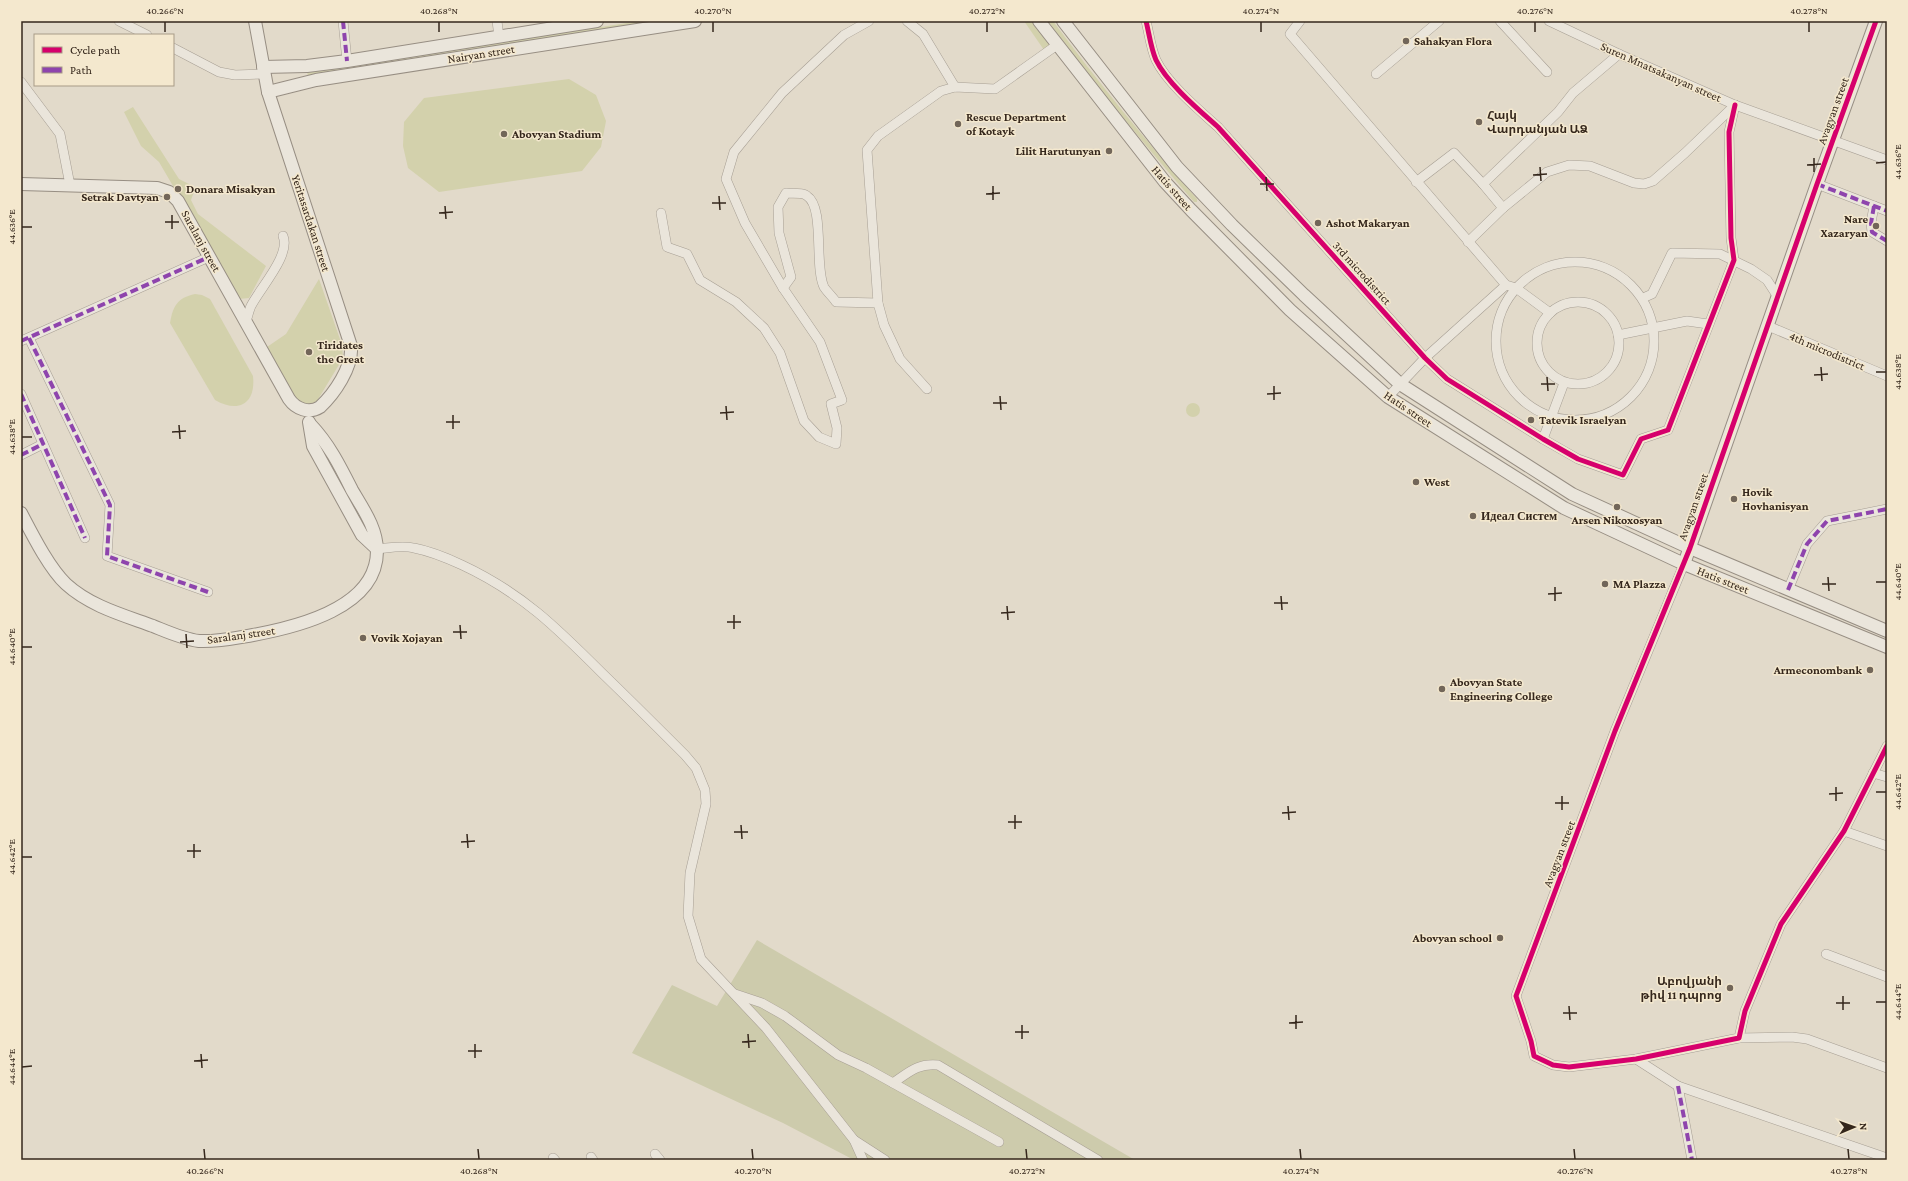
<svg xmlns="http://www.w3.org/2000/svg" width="1908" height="1181" font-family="'Crimson Pro','Noto Sans Armenian',serif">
<rect width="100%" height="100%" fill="#e2daca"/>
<g fill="#d3d1ac">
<polygon points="640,21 660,21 308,76 307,72"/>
<polygon points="1024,21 1034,21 1051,45 1044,50"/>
<path d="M1048,21H1053C1098,82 1146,141 1197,199V202H1194C1143,143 1094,83 1048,21Z"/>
<polygon points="569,79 596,95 606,121 601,147 582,171 439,192 408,168 403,146 404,122 424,98"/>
<polygon points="133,107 179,179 193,186 195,189 191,200 198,214 266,266 249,298 239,299 159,162 141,146 124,112"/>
<polygon points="319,279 342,345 343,358 317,401 309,405 296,402 267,347 286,334"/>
<path d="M195,294L202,295L210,299L253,376C256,403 239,414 215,400L170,323C173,306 177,298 195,294Z"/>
<circle cx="1193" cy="410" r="7"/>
<polygon points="320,439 369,528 370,535 364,531 317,443"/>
</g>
<polygon fill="#cdcbac" points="757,940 1135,1160 854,1160 783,1123 632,1053 672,985 717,1006"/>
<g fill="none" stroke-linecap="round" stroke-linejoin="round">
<g stroke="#a79f94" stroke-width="10">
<g id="street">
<polyline points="119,21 147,35"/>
<polyline points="343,21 347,61"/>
<polyline points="497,21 499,37"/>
<polyline points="907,21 923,34 955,87"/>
<path d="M1146,21C1149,33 1151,49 1156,60C1167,83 1199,110 1218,127L1425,358L1447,379L1543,439L1578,459L1623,475L1641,439L1668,430L1734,260L1731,238L1729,132L1735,105"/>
<polyline points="1300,21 1290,34 1506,285 1516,288 1550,313"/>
<polyline points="1500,21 1547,72"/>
<polyline points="1549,21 1619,54 1735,105 1887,160"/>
<polyline points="173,48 219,72 235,75 265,74"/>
<polyline points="1376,74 1439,21"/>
<polyline points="21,82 60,134 70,185"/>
<polyline points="1416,182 1454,153 1483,184"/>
<polyline points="1817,184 1887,211"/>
<polyline points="1874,206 1871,223 1872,232 1887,241"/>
<polyline points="1503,208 1483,184 1558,112 1573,93 1619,54"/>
<polyline points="661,213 667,247 687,254 700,280 736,302 764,328 780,353 804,421 819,437 836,444 837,428 831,404 842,400 820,342 783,288 745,223 726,179 734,152 782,93 844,35 869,21"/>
<polyline points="1468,242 1503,208 1547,172 1569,165 1590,166 1634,183 1644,184 1653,181 1685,153 1735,105"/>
<circle cx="1575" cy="341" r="79"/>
<path d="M783,288L791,277L779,233L778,207L786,193C792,194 803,192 807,196C825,207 814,267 824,287C827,292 833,297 836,302L878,303"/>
<polyline points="1643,298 1652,294 1672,253 1720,254 1751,269 1767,280 1778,297"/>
<circle cx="1578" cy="343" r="41"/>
<path d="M246,321C248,316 249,310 251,306C260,288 291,255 283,236"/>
<polyline points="1768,326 1887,376"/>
<polyline points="1618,335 1687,321 1708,324"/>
<polyline points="29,338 110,505 107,556 208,592"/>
<polyline points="21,341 209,257"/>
<polyline points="927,389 900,359 884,325 878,303 867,150 878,136 941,91 955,87 995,89 1057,45"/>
<polyline points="21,394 85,538"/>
<polyline points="1388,397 1425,358 1506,285"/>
<polyline points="1543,439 1564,383"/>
<polyline points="21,455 43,444"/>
<path d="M377,549C389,548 402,545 414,548C430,551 447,558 462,565C522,593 557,628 603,674C631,701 658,728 685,755L696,768L705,790L706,804L690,873L688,916L701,959L766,1028L854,1140L863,1160"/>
<polyline points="1684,564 1615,731 1516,996 1531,1041 1534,1056 1553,1065 1569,1067 1636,1059 1739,1038 1745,1011 1781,924 1844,831 1887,746"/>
<polyline points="1788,590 1807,544 1827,521 1887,509"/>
<polyline points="1873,773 1887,777"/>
<polyline points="1844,831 1887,846"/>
<polyline points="1826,954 1887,977"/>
<polyline points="735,994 762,1003 785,1016 838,1055 866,1068 999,1142"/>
<polyline points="1739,1038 1792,1037 1807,1039 1887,1068"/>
<polyline points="1636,1059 1678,1086 1887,1158"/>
<path d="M893,1083C909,1072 918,1063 938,1065L1098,1160"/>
<polyline points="1678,1086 1692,1160"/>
<polyline points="854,1140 885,1160"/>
<polyline points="655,1154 660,1160"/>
<polyline points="591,1157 593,1160"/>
<polyline points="553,1158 555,1160"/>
</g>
</g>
<g stroke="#978e83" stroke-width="14">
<g id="secondary">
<polyline points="1039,21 1165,182 1191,210 1290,310 1388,397 1564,508 1684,564 1887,647"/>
<polyline points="1063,21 1177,167 1232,225 1304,295 1400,384 1572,494 1690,548 1887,631"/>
<polyline points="263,67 307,66 347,61 597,21"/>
<polyline points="268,92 316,80 695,21"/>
<path d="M21,184L157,188L169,192L178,201L289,399C296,409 309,414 320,407C334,394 353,367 351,346L268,92L255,21"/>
<polyline points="309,422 313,446 362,535 377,549"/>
<path d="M21,513C32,534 49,568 66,584C90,606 123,615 153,626C168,632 183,639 199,641C217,642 235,638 253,635C297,627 377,608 377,551C377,528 363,509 352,490C340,466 329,444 310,424"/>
<polyline points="1684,564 1817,184 1876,21"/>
</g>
</g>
<use href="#street" stroke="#eae5db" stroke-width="9"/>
<use href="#secondary" stroke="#eae5db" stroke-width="12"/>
<g stroke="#8e44ad" stroke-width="4" stroke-dasharray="8 4" stroke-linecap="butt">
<polyline points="343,21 347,61"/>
<polyline points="1817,184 1887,211"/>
<polyline points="1874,206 1871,223 1872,232 1887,241"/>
<polyline points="29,338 110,505 107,556 208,592"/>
<polyline points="21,341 209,257"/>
<polyline points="21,394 85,538"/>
<polyline points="21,455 43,444"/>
<polyline points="1788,590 1807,544 1827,521 1887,509"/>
<polyline points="1678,1086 1692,1160"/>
</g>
<g stroke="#f4e8ce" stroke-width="8">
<g id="cycleway">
<path d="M1146,21C1149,33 1151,49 1156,60C1167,83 1199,110 1218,127L1425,358L1447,379L1543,439L1578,459L1623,475L1641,439L1668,430L1734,260L1731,238L1729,132L1735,105"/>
<polyline points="1876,21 1817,184 1690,548 1615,731 1516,996 1531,1041 1534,1056 1553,1065 1569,1067 1636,1059 1739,1038 1745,1011 1781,924 1844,831 1887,746"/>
</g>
</g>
<use href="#cycleway" stroke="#d6006c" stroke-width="5"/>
</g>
<path fill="none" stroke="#35271c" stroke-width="1.5" d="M165,22V32M439,22V32M713,22V32M987,22V32M1261,22V32M1535,22V32M1809,22V32M1814,158V172M1876,163L1886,162M1807,165L1821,164M1540,167L1541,181M1533,175L1547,174M1266,177L1267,191M1260,184H1274M993,186V200M986,194L1000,193M719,196L720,210M712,203H726M445,206L446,219M439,213L453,212M172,215V229M165,222H179M22,227H32M1821,367L1822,381M1876,372H1886M1814,375L1828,374M1547,377L1548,391M1541,384H1555M1274,386V400M1267,394L1281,393M1000,396L1001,410M993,403H1007M726,406L727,420M720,413L734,412M453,415V429M446,422H460M179,425L180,439M172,432L186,431M22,437H32M1828,577L1829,591M1876,582H1886M1822,584H1836M1555,587V601M1548,594L1562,593M1281,596L1282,610M1274,603H1288M1007,606L1008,620M1001,613L1015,612M734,615V629M727,622H741M460,625L461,639M453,632H467M186,634L187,648M180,642L194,641M22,647H32M1836,787V801M1876,792H1886M1829,794L1843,793M1562,796V810M1555,803H1569M1288,806L1289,820M1282,813L1296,812M1015,815V829M1008,822H1022M741,825L742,839M734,832H748M467,834L468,848M461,842L475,841M194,844V858M187,851H201M22,857H32M1843,996V1010M1876,1002H1886M1836,1003H1850M1569,1006L1570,1020M1563,1013H1577M1296,1015V1029M1289,1023L1303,1022M1022,1025V1039M1015,1032H1029M748,1034L749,1048M742,1042L756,1041M475,1044V1058M468,1051H482M201,1054L202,1068M194,1061L208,1060M22,1067L32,1066M204,1149L205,1159M478,1149L479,1159M752,1149L753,1159M1026,1149L1027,1159M1300,1149L1301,1159M1574,1149L1575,1159M1848,1149L1849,1159"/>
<g fill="#726659" stroke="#f4e8ce" stroke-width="1.5">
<circle cx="1406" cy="41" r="4"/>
<circle cx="1479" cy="122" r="4"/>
<circle cx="958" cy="124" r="4"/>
<circle cx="504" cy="134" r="4"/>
<circle cx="1109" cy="151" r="4"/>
<circle cx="178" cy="189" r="4"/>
<circle cx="167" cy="197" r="4"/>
<circle cx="1318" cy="223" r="4"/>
<circle cx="1876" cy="226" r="4"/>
<circle cx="309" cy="352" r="4"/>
<circle cx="1531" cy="420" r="4"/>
<circle cx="1416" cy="482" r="4"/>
<circle cx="1734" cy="499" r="4"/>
<circle cx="1617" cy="507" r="4"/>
<circle cx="1473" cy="516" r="4"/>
<circle cx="1605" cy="584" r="4"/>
<circle cx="363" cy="638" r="4"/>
<circle cx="1870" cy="670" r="4"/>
<circle cx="1442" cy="689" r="4"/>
<circle cx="1500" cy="938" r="4"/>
<circle cx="1730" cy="988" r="4"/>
</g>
<g text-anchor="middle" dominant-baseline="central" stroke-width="3" stroke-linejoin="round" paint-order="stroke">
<g font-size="12" font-weight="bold" fill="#35271c" stroke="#f4e8ce" text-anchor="start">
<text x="1414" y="41">Sahakyan Flora</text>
<text x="1487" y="115">Հայկ<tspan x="1487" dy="14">Վարդանյան ԱՁ</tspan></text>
<text x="966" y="117">Rescue Department<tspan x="966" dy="14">of Kotayk</tspan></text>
<text x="512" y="134">Abovyan Stadium</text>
<text x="1101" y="151" text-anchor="end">Lilit Harutunyan</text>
<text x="186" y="189">Donara Misakyan</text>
<text x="159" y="197" text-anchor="end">Setrak Davtyan</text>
<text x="1868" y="219" text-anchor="end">Nare<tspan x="1868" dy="14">Xazaryan</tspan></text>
<text x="1326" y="223">Ashot Makaryan</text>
<text x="317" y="345">Tiridates<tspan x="317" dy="14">the Great</tspan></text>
<text x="1539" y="420">Tatevik Israelyan</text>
<text x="1424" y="482">West</text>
<text x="1742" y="492">Hovik<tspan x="1742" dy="14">Hovhanisyan</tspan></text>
<text x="1481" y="516">Идеал Систем</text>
<text x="1617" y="520" text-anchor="middle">Arsen Nikoxosyan</text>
<text x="1613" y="584">MA Plazza</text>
<text x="371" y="638">Vovik Xojayan</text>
<text x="1862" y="670" text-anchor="end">Armeconombank</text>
<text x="1450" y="682">Abovyan State<tspan x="1450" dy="14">Engineering College</tspan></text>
<text x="1492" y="938" text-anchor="end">Abovyan school</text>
<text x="1722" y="981" text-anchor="end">Աբովյանի<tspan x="1722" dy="14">թիվ 11 դպրոց</tspan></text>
</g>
<g font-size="12" fill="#35271c" stroke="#f4e8ce">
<text transform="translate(481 54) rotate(-9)">Nairyan street</text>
<text transform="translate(1661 72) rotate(24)">Suren Mnatsakanyan street</text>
<text transform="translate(1833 111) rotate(-70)">Avagyan street</text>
<text transform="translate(1172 188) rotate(49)">Hatis street</text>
<text transform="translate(311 223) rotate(72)">Yeritasardakan street</text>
<text transform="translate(201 241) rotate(61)">Saralanj street</text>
<text transform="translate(1362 273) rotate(48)">3rd microdistrict</text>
<text transform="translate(1827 351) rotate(23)">4th microdistrict</text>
<text transform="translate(1408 409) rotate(34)">Hatis street</text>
<text transform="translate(1693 507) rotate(-71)">Avagyan street</text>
<text transform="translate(1723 580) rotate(22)">Hatis street</text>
<text transform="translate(241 635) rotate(-8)">Saralanj street</text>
<text transform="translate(1559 854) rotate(-69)">Avagyan street</text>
</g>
</g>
<rect width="1908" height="1181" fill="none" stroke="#f4e8ce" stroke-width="44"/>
<rect x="34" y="34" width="140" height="52" fill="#f4e8ce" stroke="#a89b87"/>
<rect x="42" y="47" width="20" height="6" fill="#d6006c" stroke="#a89b87"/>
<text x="70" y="54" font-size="12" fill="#35271c">Cycle path</text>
<rect x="42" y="67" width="20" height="6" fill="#8e44ad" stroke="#a89b87"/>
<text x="70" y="74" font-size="12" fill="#35271c">Path</text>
<g transform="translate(1854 1127) rotate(88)" stroke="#f4e8ce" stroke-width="3" paint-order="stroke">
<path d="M0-3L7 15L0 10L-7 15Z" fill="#35271c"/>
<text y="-6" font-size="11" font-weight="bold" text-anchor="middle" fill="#35271c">N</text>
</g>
<rect x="22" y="22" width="1864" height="1137" fill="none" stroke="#35271c" stroke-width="1.5"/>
<g font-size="10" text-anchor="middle" fill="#35271c">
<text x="165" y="14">40.266°N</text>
<text x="439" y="14">40.268°N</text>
<text x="713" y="14">40.270°N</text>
<text x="987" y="14">40.272°N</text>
<text x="1261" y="14">40.274°N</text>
<text x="1535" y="14">40.276°N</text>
<text x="1809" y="14">40.278°N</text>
<text transform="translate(1897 162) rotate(-90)" y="4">44.636°E</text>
<text transform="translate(11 227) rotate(-90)" y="4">44.636°E</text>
<text transform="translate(1897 372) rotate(-90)" y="4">44.638°E</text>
<text transform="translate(11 437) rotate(-90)" y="4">44.638°E</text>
<text transform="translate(1897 582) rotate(-90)" y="4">44.640°E</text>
<text transform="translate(11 647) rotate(-90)" y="4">44.640°E</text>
<text transform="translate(1897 792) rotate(-90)" y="4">44.642°E</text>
<text transform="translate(11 857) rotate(-90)" y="4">44.642°E</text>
<text transform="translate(1897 1002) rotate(-90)" y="4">44.644°E</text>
<text transform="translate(11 1067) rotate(-90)" y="4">44.644°E</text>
<text x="205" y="1174">40.266°N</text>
<text x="479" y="1174">40.268°N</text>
<text x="753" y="1174">40.270°N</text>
<text x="1027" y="1174">40.272°N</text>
<text x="1301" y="1174">40.274°N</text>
<text x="1575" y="1174">40.276°N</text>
<text x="1849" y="1174">40.278°N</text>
</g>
</svg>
